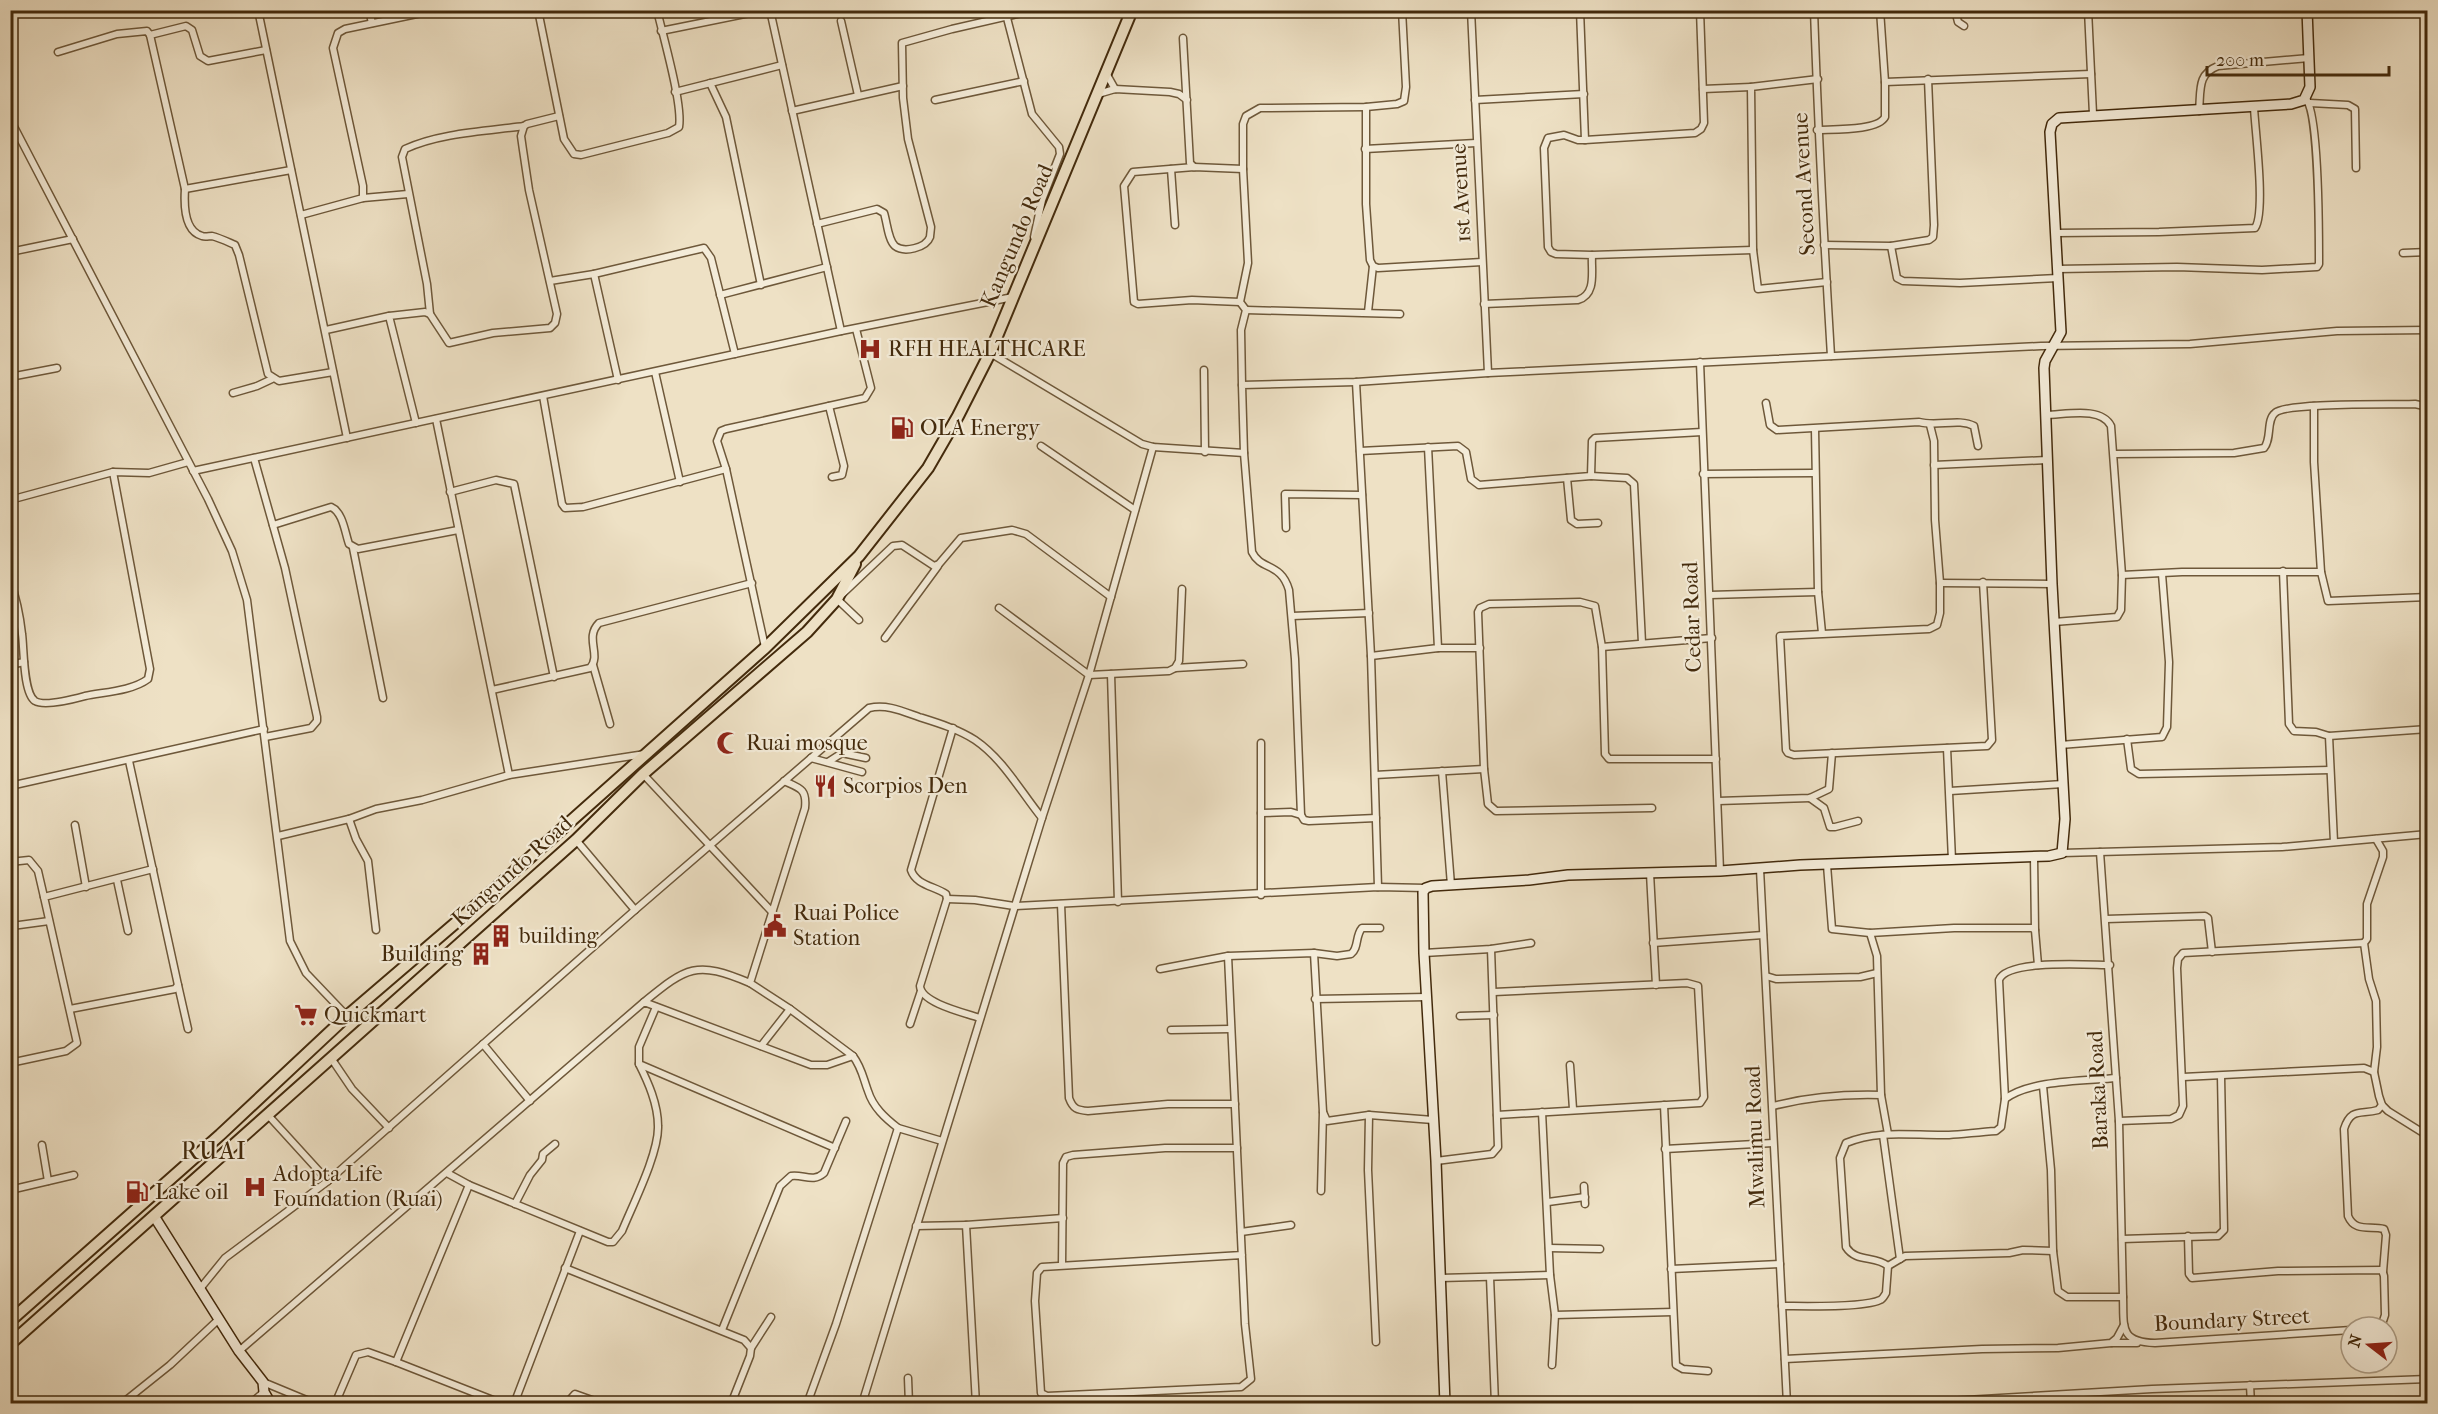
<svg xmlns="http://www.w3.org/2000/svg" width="2438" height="1414" font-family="'IM FELL French Canon',serif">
<rect width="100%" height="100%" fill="#eee1c5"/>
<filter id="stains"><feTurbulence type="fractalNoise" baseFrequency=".00333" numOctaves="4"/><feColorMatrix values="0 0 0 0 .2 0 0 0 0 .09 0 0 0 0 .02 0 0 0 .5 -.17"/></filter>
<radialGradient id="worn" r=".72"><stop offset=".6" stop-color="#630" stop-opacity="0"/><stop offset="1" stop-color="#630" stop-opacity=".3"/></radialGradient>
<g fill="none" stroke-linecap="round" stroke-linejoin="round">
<g stroke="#6e583a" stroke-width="9">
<g id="street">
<polyline points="258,10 347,438"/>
<polyline points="369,10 372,23"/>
<path d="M538,10L564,139L574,154L581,155L668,133L679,127C683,105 663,36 657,10"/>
<polyline points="770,10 841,331"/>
<polyline points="1471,10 1488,373"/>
<path d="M1814,10C1818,126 1824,241 1831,356"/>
<polyline points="1955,10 1958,22 1964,26"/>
<polyline points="2088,10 2093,114"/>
<polyline points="1007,18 1032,114 1059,147 1060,154 1042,200 1034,237"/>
<polyline points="841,21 858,95"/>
<polyline points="661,31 765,10"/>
<path d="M150,35L185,189C184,204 184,231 202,236C205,237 209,236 212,236C220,238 228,242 235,245L239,255L268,374L279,381L333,372"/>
<polyline points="1183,38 1190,163 1194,167"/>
<polyline points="58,52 117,34 147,31 150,35 186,26 192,30 200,56 208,61 266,50"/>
<polyline points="1106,73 1115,89"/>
<polyline points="1818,79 1751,87 1753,250 1758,289 1827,282"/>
<polyline points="1885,82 2091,74"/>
<polyline points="710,83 726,117 761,285"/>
<polyline points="1703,89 1751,87"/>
<polyline points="675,92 782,65"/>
<polyline points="1098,94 1115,89 1170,92 1179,94 1187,100"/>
<polyline points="935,100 1024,81"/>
<polyline points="1475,100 1584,94"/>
<polyline points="2310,103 2348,105 2355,109 2356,168"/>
<polyline points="1366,107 1366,204 1370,260 1373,266 1378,268 1482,262"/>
<polyline points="792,111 903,86"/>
<path d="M2199,111C2201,90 2197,74 2218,66L2309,58"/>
<polyline points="10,119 208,499 232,551 247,600 290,941 306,973 347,1016"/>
<path d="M1817,130C1833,129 1878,131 1885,117V82L1880,10"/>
<polyline points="1585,140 1695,133 1701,129 1704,123 1700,10"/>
<polyline points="1365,149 1476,143"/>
<polyline points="1171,169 1175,225"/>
<polyline points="185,189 291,170"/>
<polyline points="363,198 408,194"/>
<polyline points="301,215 363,198 363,186 333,48 338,33 345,29 436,10"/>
<path d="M817,224L877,209L884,213C887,222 888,240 895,246C904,253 926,248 930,237C930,236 931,228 931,227L908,139L903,98L902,43L952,29L1035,10"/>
<path d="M2056,233L2159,232L2255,228C2266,212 2255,130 2254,107"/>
<polyline points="1824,245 1891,246 1929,240 1933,237 1934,225 1928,79"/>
<polyline points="1891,246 1897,278 1903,281 1960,283 2058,278"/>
<polyline points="10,252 73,239"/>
<polyline points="2403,253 2428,252"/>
<polyline points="1592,255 1753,250"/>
<path d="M2057,269L2177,267L2262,270L2317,267L2319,264C2319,238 2319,114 2306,99"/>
<polyline points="594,274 704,248 711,258 735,354"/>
<polyline points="550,281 594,274 618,380"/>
<polyline points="720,295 827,267"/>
<polyline points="1240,302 1192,300 1138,304 1134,302 1124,186 1133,172 1194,167 1243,169"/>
<path d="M1484,304L1578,300C1597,294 1591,271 1592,255L1556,254L1551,252L1548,247L1544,148L1548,138L1564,135L1578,140H1585L1580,10"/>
<polyline points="1246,310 1400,314"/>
<polyline points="1368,312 1373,266"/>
<path d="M430,314L427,284L402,157L405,149C439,133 487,131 524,126"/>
<polyline points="326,330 389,316"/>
<polyline points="990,353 1142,444 1153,447 1244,453 1242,385 1356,382 1488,373 2041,346 2190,344 2337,331 2428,330"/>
<polyline points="1700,362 1720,871"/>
<polyline points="1204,370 1205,452"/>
<polyline points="655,372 680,482"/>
<polyline points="10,377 57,368"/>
<polyline points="1356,382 1371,656 1378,887"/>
<polyline points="1242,385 1241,330 1246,310 1240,302 1248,263 1243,169 1243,124 1246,116 1260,108 1366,107 1397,104 1404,101 1406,87 1402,10"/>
<polyline points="233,393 257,386 272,379"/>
<polyline points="543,396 562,504 565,508 583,507 726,469"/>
<path d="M1766,403L1770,425L1777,430L1919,422C1937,427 1959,418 1974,426L1978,446"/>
<polyline points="829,406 865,398 871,388 856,329"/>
<polyline points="2314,406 2314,462 2321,572"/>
<path d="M2045,415C2065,415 2101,406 2111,426L2122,575L2121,610L2117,617L2054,622"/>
<polyline points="436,419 509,775"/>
<polyline points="416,423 389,316 425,312 430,314 449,343 493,333 550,328 555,323 557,314 529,190 523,150 521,136 524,126 527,124 559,116"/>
<polyline points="1930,425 1934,441 1935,520 1940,583 1940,613 1937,625 1929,629 1780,636 1786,750 1788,753 1794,755 1987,746 1992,740 1983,582"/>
<polyline points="1815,429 1818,592 1822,633"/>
<polyline points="1041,446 1135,510"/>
<polyline points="1360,451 1458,446 1466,452 1471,479 1479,485 1591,476 1592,441 1595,438 1702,432"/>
<path d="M1244,453L1252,552C1261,571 1281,562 1289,590L1295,659L1301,815L1304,820L1309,821L1376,818"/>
<path d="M2115,454L2234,453L2264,448C2272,439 2266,420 2275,413C2286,402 2393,405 2415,404L2424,406L2428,412"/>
<polyline points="254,458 285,568 317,717 317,721 311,728 265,737"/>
<polyline points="1934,465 2047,460"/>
<polyline points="193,471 841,331 1013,297"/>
<polyline points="1703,474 1814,473"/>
<polyline points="1591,476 1627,478 1634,484 1642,643"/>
<polyline points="1567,478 1571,520 1577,524 1598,523"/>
<polyline points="450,492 496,480 514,484 554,677"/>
<polyline points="10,500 113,472 149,473 188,462"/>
<path d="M273,525L331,507C343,512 345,533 349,544L358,549L458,530"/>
<polyline points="1286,528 1285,494 1362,495"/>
<polyline points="353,548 383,698"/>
<polyline points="2283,571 2289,724 2294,731 2316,732 2329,736 2334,842"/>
<polyline points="2122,575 2182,572 2321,572 2328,601 2428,597"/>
<path d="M10,580C16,597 20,616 22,634C24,648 23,693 35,701C45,707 74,699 85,696C104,692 132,691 148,679L150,669L113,472"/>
<polyline points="1940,583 2052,584"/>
<polyline points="1710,595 1818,592"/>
<polyline points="999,608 1089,675 1169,671 1175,668 1179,661 1182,589"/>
<polyline points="1292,616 1369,613"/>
<polyline points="859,620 837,599 893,546 902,545 934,566 939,564 961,538 1012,530 1026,534 1111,597"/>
<polyline points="885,638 938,566"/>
<polyline points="765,647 726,469 717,441 721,431 726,429 829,406 844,466 842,475 832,477"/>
<polyline points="1602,647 1712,638"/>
<polyline points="1438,648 1480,648"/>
<polyline points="1371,656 1438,648 1428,447"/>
<polyline points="10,665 24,662"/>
<polyline points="593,665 610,724"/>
<polyline points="1175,668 1243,664"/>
<polyline points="1111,674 1118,902"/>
<path d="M492,690L590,668C602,655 584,638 599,623L752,583"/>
<path d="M953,728L911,870C916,885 934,886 946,894L947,899L920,986C921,1003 965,1013 980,1018"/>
<polyline points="2329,736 2428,729"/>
<polyline points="2127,739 2131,769 2139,774 2330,770"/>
<polyline points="2060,745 2162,737 2167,727 2169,662 2162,574"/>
<polyline points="1947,748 1952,860"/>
<polyline points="811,758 862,772"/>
<polyline points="828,762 842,753 866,758"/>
<polyline points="1442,771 1451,885"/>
<polyline points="643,774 773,913"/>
<polyline points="1375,775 1484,769"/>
<path d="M784,781C800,788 807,789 805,808L750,983L790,1009L853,1056"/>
<polyline points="10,786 264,729"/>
<polyline points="1950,791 2063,784"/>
<polyline points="1810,798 1824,808 1830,827 1835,827 1858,821"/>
<polyline points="1718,801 1810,798 1829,789 1832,753"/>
<polyline points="1652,808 1496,811 1488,804 1484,769 1478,612 1480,608 1489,604 1580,602 1595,606 1602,647 1605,754 1609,759 1716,759"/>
<polyline points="1261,813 1291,812 1301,815"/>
<polyline points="75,825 86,887"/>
<polyline points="278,836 349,819"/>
<polyline points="2376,839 2383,851 2383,857 2367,904 2367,939 2364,943 2369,979 2376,1001 2377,1047 2374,1072 2379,1096 2382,1105 2388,1111 2428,1136"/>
<polyline points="576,840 635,910"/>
<path d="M2100,852L2119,1121L2123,1297C2124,1327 2119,1342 2155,1343L2351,1330"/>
<polyline points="2062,853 2282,847 2428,834"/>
<polyline points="2034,857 2035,930"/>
<polyline points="10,862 29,860 38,871 44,897"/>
<polyline points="1827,865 1832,929 1870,933 1954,928 2032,928 2035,930 2038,965"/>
<polyline points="1760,869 1787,1404"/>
<polyline points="1650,873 1656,985"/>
<polyline points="117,880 128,931"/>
<polyline points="1261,895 1261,743"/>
<polyline points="947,899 975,900 1014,906 1378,887 1426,888"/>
<path d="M1061,904L1069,1098C1073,1109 1077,1110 1088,1111L1168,1104H1235"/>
<polyline points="2106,919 2205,916 2208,918 2212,952"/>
<polyline points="12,926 49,921"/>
<polyline points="376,930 368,861 356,839 349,819 376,809 422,800 509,775 645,754"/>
<polyline points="1870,933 1877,956 1881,1095"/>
<polyline points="1653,943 1763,935"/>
<path d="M1314,953L1337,956L1351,954C1359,948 1355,936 1362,928H1380"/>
<polyline points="1424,953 1491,949 1531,943"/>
<polyline points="1228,956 1245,1324 1251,1379 1241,1387 1047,1396 1041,1393 1035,1301 1037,1273 1042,1267 1242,1255"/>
<polyline points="1160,969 1228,956 1314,953 1323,1112 1321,1191"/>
<polyline points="1766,976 1776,979 1860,977 1877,973"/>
<polyline points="178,985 188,1029"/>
<polyline points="1494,992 1687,983 1698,986 1704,1097 1700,1103 1497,1115"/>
<polyline points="1315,999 1427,997"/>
<path d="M644,1002C687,967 696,960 750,983"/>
<polyline points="656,1007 639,1047 639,1064 835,1148"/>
<polyline points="70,1009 175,989 178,985 129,761"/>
<polyline points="1460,1016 1494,1015"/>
<polyline points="910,1024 921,991"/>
<polyline points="1171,1030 1230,1029"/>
<polyline points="483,1044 530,1101"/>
<polyline points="761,1046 790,1009"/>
<polyline points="331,1058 352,1089 389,1128"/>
<polyline points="10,1063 66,1051 77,1043 44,897 153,869"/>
<polyline points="1570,1065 1573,1109"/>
<polyline points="2183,1077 2364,1068 2374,1072"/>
<polyline points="2043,1086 2051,1170 2053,1251 2058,1291 2067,1297 2123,1297"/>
<path d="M2005,1099L1999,980C2007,959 2088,965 2110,965"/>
<polyline points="1664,1105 1676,1365 1683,1369 1708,1371"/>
<path d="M2382,1105L2378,1110C2361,1115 2351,1107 2344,1129L2348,1216C2355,1233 2371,1225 2384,1229L2386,1235L2383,1272"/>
<path d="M1773,1106C1808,1097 1844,1094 1881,1095L1888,1134"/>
<polyline points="1323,1112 1327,1121 1369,1115 1433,1120"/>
<polyline points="1542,1112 1550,1275 1555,1315 1552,1365"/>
<polyline points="267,1114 328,1181"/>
<polyline points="1369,1115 1368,1170 1376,1342"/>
<polyline points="2119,1121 2171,1119 2179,1115 2183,1106 2177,968 2178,959 2183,953 2364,943"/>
<polyline points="1883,1135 1900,1259"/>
<polyline points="42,1145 48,1181"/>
<polyline points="1665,1149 1773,1143"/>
<polyline points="1436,1161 1492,1154 1498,1147 1491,949"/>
<path d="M447,1173L469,1185L608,1242H613L622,1231C633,1204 659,1153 658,1126C658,1104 648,1082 639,1064"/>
<polyline points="469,1185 396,1362 503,1404"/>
<polyline points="1584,1186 1585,1204"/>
<polyline points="10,1190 74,1175"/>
<polyline points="1548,1202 1585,1197"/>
<polyline points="515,1204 530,1175 542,1160 543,1154 555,1144"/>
<polyline points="966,1225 1063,1218"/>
<polyline points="916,1226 966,1225 976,1404"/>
<polyline points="1241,1232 1291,1225"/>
<polyline points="2188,1236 2189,1274 2192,1278 2278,1271 2382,1270 2384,1276 2385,1315 2381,1327"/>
<polyline points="2122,1239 2218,1236 2224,1230 2221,1076"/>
<polyline points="1549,1248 1600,1249"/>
<polyline points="1062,1265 1063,1163 1066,1157 1073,1155 1165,1148 1237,1148"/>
<polyline points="1888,1266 1905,1256 2009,1253 2023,1250 2053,1251"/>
<polyline points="565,1268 744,1340 751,1348 750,1356 731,1404"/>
<polyline points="1671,1269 1780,1264"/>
<polyline points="1490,1277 1495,1404"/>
<polyline points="1440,1278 1550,1275"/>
<path d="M199,1290L225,1258L328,1181L635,910L869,708C887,704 902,711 919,717C938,723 958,729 975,740C1003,759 1021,792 1042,818"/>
<path d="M1782,1306C1803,1306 1863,1308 1880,1300C1883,1299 1884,1296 1886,1293L1888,1266C1875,1255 1856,1263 1846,1247L1840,1158L1846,1143C1879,1129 1914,1136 1949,1135C1964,1134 1980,1132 1996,1131L2001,1127L2005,1099C2029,1080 2085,1081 2116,1078"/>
<polyline points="1555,1315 1673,1312"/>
<path d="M722,1330L780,1186L791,1176C803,1174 813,1183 824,1173L846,1121"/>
<polyline points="2112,1343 2137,1343"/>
<polyline points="751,1348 771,1317"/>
<path d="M239,1351L644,1002L811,1065H827L853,1056C862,1068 863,1078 868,1091C873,1107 885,1118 898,1128"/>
<polyline points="1785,1359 1982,1349 2058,1348 2111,1343 2117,1338 2124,1325"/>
<polyline points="908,1378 909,1404"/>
<polyline points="263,1382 316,1404"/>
<polyline points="2250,1385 2251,1404"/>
<polyline points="125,1401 170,1365 219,1319"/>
<polyline points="250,1404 264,1392"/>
<polyline points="335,1404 356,1355 368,1352 396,1362"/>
<polyline points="514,1404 580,1231"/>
<polyline points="566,1404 575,1394 603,1404"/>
<polyline points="807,1404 836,1324 898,1128 942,1141"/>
<polyline points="862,1404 1042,818 1089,675 1153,447"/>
<polyline points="1898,1404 2152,1389 2428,1379"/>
</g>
</g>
<g stroke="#432a0c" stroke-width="12">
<g id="secondary">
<polyline points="154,1216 239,1351 263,1382 264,1392 271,1404"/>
<polyline points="1445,1404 1436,1161 1424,953 1423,892 1426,888 1432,886 1529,880 1568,875 1720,871 1800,865 2049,856 2062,853 2065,819 2052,584 2044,368 2045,361 2061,332 2050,132 2052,124 2059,118 2291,104 2304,100 2310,87 2307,10"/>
</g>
</g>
<g stroke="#432a0c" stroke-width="14">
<g id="highway">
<polyline points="10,1321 220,1135 347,1016 480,902 765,648 859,556 928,468 958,416 990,353 1132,10"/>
<polyline points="10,1344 576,840 643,774 807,632 837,599 855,564"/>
</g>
</g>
<use href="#street" stroke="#f4ecd9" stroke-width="6"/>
<use href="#secondary" stroke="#f4ecd9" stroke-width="9"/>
<use href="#highway" stroke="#eee1c5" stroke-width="10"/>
</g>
<defs>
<g id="hospital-bare" transform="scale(1.8)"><path d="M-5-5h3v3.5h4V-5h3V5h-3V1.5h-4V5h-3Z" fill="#8f2418" stroke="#f4ecd9" stroke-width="2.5" paint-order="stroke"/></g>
<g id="fuel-bare" transform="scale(1.8)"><path d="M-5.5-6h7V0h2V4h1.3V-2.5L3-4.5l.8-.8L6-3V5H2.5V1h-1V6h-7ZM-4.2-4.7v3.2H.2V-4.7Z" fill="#8f2418" stroke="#f4ecd9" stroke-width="2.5" paint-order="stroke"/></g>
<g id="mosque-bare" transform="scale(1.8)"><path d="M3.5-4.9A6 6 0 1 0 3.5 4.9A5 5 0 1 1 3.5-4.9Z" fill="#8f2418" stroke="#f4ecd9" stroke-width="2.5" paint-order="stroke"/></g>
<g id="restaurant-bare" transform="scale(1.8)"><path d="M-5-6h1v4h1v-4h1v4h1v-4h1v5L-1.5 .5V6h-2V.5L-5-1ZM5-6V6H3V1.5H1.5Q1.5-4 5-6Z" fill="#8f2418" stroke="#f4ecd9" stroke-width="2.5" paint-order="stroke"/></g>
<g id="civic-bare" transform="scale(1.8)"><path d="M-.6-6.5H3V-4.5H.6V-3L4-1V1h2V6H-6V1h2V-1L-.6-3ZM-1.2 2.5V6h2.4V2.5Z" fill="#8f2418" stroke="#f4ecd9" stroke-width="2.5" paint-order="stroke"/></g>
<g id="building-bare" transform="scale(1.8)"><path d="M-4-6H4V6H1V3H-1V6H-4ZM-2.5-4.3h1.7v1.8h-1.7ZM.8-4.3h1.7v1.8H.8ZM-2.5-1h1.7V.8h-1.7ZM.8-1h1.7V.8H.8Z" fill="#8f2418" stroke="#f4ecd9" stroke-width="2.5" paint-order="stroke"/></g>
<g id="supermarket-bare" transform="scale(1.8)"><path d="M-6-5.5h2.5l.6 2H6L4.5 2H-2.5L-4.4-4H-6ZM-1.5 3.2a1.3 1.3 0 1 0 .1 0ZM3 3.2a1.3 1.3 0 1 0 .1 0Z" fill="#8f2418" stroke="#f4ecd9" stroke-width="2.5" paint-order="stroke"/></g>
</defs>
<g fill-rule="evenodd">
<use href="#hospital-bare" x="870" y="349"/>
<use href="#fuel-bare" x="902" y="428"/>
<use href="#mosque-bare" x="728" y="743"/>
<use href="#restaurant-bare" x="825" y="786"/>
<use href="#civic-bare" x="775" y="926"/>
<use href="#building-bare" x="501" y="936"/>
<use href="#building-bare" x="481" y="954"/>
<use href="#supermarket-bare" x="306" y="1015"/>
<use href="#hospital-bare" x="255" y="1187"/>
<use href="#fuel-bare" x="137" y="1192"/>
</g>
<g text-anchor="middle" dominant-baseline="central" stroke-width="4.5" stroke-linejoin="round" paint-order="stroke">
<g font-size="22" fill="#432a0c" stroke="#f4ecd9">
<text transform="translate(1804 184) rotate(-93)">Second Avenue</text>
<text transform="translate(1461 193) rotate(-93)">1st Avenue</text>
<text transform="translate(1017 236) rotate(-67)">Kangundo Road</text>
<text transform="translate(1692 617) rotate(-92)">Cedar Road</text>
<text transform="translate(512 871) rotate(-42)">Kangundo Road</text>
<text transform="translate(2098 1090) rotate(-93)">Baraka Road</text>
<text transform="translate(1755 1137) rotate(-92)">Mwalimu Road</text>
<text transform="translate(2232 1320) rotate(-3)">Boundary Street</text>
</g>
<g font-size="22" fill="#432a0c" stroke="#f4ecd9" text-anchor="start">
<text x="888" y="349">RFH HEALTHCARE</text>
<text x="920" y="428">OLA Energy</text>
<text x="746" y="743">Ruai mosque</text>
<text x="843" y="786">Scorpios Den</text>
<text x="793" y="913">Ruai Police<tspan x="793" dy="25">Station</tspan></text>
<text x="519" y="936">building</text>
<text x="463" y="954" text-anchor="end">Building</text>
<text x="324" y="1015">Quickmart</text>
<text x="273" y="1174">Adopta Life<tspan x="273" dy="25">Foundation (Ruai)</tspan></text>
<text x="155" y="1192">Lake oil</text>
</g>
<g font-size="24" letter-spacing="1.5" fill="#432a0c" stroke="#f4ecd9">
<text x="214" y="1151">RUAI</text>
</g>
</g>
<rect width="2438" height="1414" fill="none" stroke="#eee1c5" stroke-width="36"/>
<rect x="12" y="12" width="2414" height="1390" fill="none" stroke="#432a0c" stroke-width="3"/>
<rect x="18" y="18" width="2402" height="1378" fill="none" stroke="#432a0c" stroke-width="1.5"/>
<g transform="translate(2369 1345) rotate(287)"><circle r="28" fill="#f4ecd9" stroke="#ad9e87" stroke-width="1.5"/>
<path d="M0-4.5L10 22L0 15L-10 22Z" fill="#8f2418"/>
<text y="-9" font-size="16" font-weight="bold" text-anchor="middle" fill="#432a0c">N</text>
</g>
<path d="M2207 66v9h182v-9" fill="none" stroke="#432a0c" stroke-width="3"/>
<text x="2216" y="66" font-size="18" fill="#432a0c" stroke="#f4ecd9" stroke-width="4.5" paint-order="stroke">200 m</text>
<rect width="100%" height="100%" filter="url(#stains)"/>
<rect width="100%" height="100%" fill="url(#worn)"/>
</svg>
